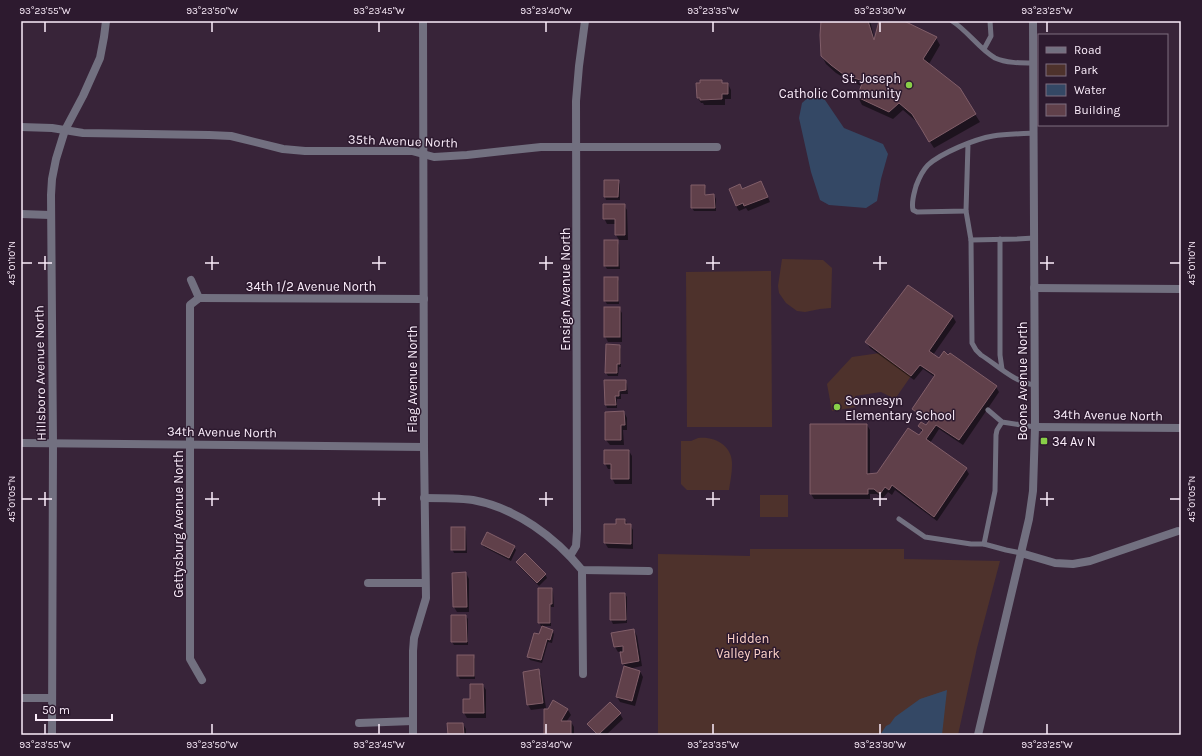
<svg xmlns="http://www.w3.org/2000/svg" width="1202" height="756" font-family="Karla,sans-serif">
<rect width="100%" height="100%" fill="#382439"/>
<g fill="#4e322c">
<polygon points="782,259 823,260 832,268 831,308 820,309 805,312 797,311 786,303 779,293 778,286"/>
<polygon points="771,271 772,427 687,427 686,272"/>
<polygon points="880,353 911,376 895,399 881,392 855,396 856,407 832,411 827,384 852,357"/>
<path d="M698,438C715,436 733,446 732,465C732,474 730,482 729,490H687L681,484V441H691Z"/>
<rect x="760" y="495" width="28" height="22"/>
<polygon points="750,549 904,549 904,559 1000,561 977,648 958,735 658,735 658,554 750,556"/>
</g>
<g fill="#344865">
<polygon points="811,95 825,100 844,128 883,144 888,154 881,179 877,201 866,208 829,205 820,200 811,172 799,118 802,103"/>
<polygon points="947,690 942,735 880,735 886,726 890,724 895,717 920,699"/>
</g>
<g fill="#0007">
<polygon points="823,21 870,21 875,40 880,21 901,21 936,38 940,45 929,64 959,89 980,122 934,148 917,122 903,110 893,119 862,105 858,97 862,86 849,81 836,73 826,64 822,56"/>
<polygon points="721,81 723,84 728,84 731,90 731,99 725,99 725,105 704,105 703,103 701,103 698,98 701,84"/>
<polygon points="618,181 620,184 620,200 606,200 605,197"/>
<polygon points="704,186 706,189 706,196 714,195 716,199 716,211 694,211 692,208"/>
<polygon points="764,188 770,202 748,211 746,208 739,211 736,206 742,190"/>
<polygon points="624,205 627,210 628,240 619,240 616,235 616,224 607,224 604,218"/>
<polygon points="605,241 617,241 619,245 620,269 607,269 605,266"/>
<polygon points="617,278 619,281 619,304 607,304 605,301"/>
<polygon points="908,286 953,317 956,322 933,355 996,387 999,392 963,445 939,429 930,443 966,469 969,474 937,521 895,490 892,495 888,492 883,498 877,494 870,494 870,499 814,499 811,494 867,425 870,430 870,475 878,474 920,437 922,432 919,426 927,426 929,423 917,414 914,409 935,377 923,369 914,380 870,348 867,343"/>
<polygon points="619,308 622,313 622,342 608,342 605,336"/>
<polygon points="619,346 621,349 621,367 619,367 618,376 608,376 606,373"/>
<polygon points="625,381 627,384 628,394 621,394 621,399 617,399 617,408 607,408 606,405"/>
<polygon points="624,412 627,418 627,430 623,430 624,445 610,445 606,440 606,413"/>
<polygon points="629,451 632,456 632,484 615,484 612,478 612,469 608,469 605,463"/>
<polygon points="625,520 628,525 630,525 633,530 633,549 608,548 605,543 605,525 617,525"/>
<polygon points="464,528 466,531 467,553 454,553 452,549"/>
<polygon points="482,544 514,547 516,550 511,561 484,547"/>
<polygon points="517,563 545,574 547,578 539,586 519,566"/>
<polygon points="466,573 469,579 469,612 457,612 454,607 453,574"/>
<polygon points="552,589 553,592 554,607 551,607 551,626 541,626 539,622"/>
<polygon points="611,594 625,594 627,597 627,623 613,624 611,620"/>
<polygon points="452,616 466,616 468,619 468,645 454,645 452,642"/>
<polygon points="552,630 554,634 552,643 548,642 542,663 530,660 528,656 540,636"/>
<polygon points="634,630 637,636 642,666 628,669 640,671 643,677 635,706 620,702 617,697 625,666 623,664 621,651 618,652 615,647"/>
<polygon points="473,656 475,659 475,679 460,679 458,676"/>
<polygon points="538,671 541,676 546,708 531,710 528,705"/>
<polygon points="483,685 486,690 486,718 467,718 464,713 471,700"/>
<polygon points="568,710 571,715 566,722 571,722 574,727 574,735 545,735"/>
<polygon points="620,714 623,719 606,735 597,735 588,724"/>
<polygon points="463,724 466,729 466,735 449,735"/>
</g>
<g fill="#60404a" stroke="#815e69">
<polygon points="821,21 868,21 874,40 879,21 904,21 937,37 923,59 960,88 976,114 929,142 922,130 912,114 899,103 889,112 857,97 863,81 843,74 831,65 821,56 820,35"/>
<polygon points="700,80 722,80 722,83 728,83 728,94 722,94 722,99 700,100 700,98 697,98 696,83 700,83"/>
<polygon points="604,180 619,180 618,197 604,197"/>
<polygon points="761,181 768,197 744,206 743,203 736,206 729,189 740,184 742,189"/>
<polygon points="691,185 705,185 705,195 714,194 715,208 691,208"/>
<polygon points="603,204 625,204 625,235 615,235 615,219 603,219"/>
<rect x="604" y="240" width="14" height="26"/>
<rect x="604" y="277" width="14" height="24"/>
<polygon points="908,285 953,316 929,351 939,358 944,351 948,355 950,353 997,386 959,440 936,425 926,439 967,468 934,517 892,485 889,490 885,487 880,494 874,489 868,489 868,494 810,494 810,424 867,424 867,474 877,473 908,428 919,435 923,430 918,426 921,422 926,425 929,421 912,409 935,375 920,365 911,376 865,342"/>
<rect x="604" y="307" width="16" height="30"/>
<polygon points="606,344 620,345 620,364 617,364 617,373 605,373"/>
<polygon points="604,380 626,380 626,390 619,391 619,396 615,396 616,405 605,405"/>
<polygon points="624,411 625,425 621,425 621,440 605,440 605,412"/>
<polygon points="604,450 629,450 629,479 611,479 611,464 604,464"/>
<polygon points="616,519 625,519 625,524 631,524 631,544 604,543 604,524 616,524"/>
<rect x="451" y="527" width="14" height="23"/>
<polygon points="487,532 515,546 509,558 481,544"/>
<polygon points="525,553 546,574 537,583 516,562"/>
<polygon points="466,572 467,607 453,607 452,573"/>
<polygon points="538,588 552,588 552,604 550,604 550,623 538,623"/>
<polygon points="610,593 625,593 626,620 610,620"/>
<polygon points="451,615 466,615 467,642 451,642"/>
<polygon points="542,626 553,630 550,640 547,639 541,660 527,657 534,633 539,634"/>
<polygon points="634,629 639,661 622,664 620,652 623,652 623,646 614,647 611,633"/>
<rect x="457" y="655" width="17" height="21"/>
<polygon points="624,666 640,671 632,701 616,697"/>
<polygon points="539,669 543,703 527,705 523,672"/>
<polygon points="470,684 483,684 484,713 463,713 463,699 470,699"/>
<polygon points="553,700 568,709 561,721 571,721 571,735 544,735 544,709 548,709"/>
<polygon points="610,702 621,713 598,735 587,724"/>
<polygon points="447,723 463,723 464,735 448,735"/>
</g>
<g fill="none" stroke-linecap="round" stroke-linejoin="round">
<g stroke="#727080" stroke-width="5">
<path d="M952,21C968,31 979,49 995,58C1006,63 1020,63 1033,63"/>
<polyline points="984,49 991,36 990,21"/>
<path d="M968,144L966,211L917,212L913,210C911,202 914,194 916,186C919,178 922,171 928,165C941,153 975,139 993,136C1006,134 1020,134 1033,133"/>
<polyline points="966,211 971,240"/>
<path d="M1034,238L1017,239L971,240L972,343L976,350L981,355C997,365 1014,382 1034,385"/>
<polyline points="1000,239 1000,355 1002,369"/>
<polyline points="988,410 1002,422 1035,427"/>
<polyline points="1002,422 997,430 996,435 995,491 984,544 1006,550 1021,553"/>
<polyline points="899,519 925,537 971,544 984,544"/>
</g>
<g stroke="#727080" stroke-width="8">
<polyline points="21,127 52,128 83,133 209,135 231,136 283,149 305,151 412,151 434,157 467,155 541,147 717,147"/>
<polyline points="21,214 50,215"/>
<polyline points="191,280 199,298"/>
<polyline points="1034,288 1181,289"/>
<polyline points="199,298 190,305 190,659 202,680"/>
<polyline points="199,298 424,299"/>
<polyline points="1035,427 1181,428"/>
<polyline points="21,443 424,447"/>
<path d="M424,498C440,498 457,498 473,500C516,508 555,537 582,570L649,571"/>
<polyline points="1021,553 1055,563 1073,564 1090,561 1178,531"/>
<polyline points="570,556 576,546 577,531 576,101 579,66 585,21"/>
<polyline points="582,570 583,674"/>
<polyline points="368,583 425,583"/>
<polyline points="21,698 52,698"/>
<polyline points="359,723 413,721"/>
<polyline points="52,735 53,443 51,195 52,179 56,159 65,130 83,96 100,58 104,37 106,21"/>
<polyline points="413,735 413,651 414,638 426,598 424,447 423,21"/>
</g>
<polyline stroke="#727080" stroke-width="8" points="978,735 1029,519 1033,491 1035,427 1033,21"/>
</g>
<path fill="none" stroke="#faecfa" stroke-width="1.5" d="M45,22V32M212,22V32M379,22V32M546,22V32M713,22V32M880,22V32M1047,22V32M45,256V270M212,256V270M379,256V270M546,256V270M713,256V270M880,256V270M1047,256V270M22,263H32M38,263H52M205,263H219M372,263H386M539,263H553M706,263H720M873,263H887M1040,263H1054M1170,263H1180M45,492V506M212,492V506M379,492V506M546,492V506M713,492V506M880,492V506M1047,492V506M22,499H32M38,499H52M205,499H219M372,499H386M539,499H553M706,499H720M873,499H887M1040,499H1054M1170,499H1180M45,724V734M212,724V734M379,724V734M546,724V734M713,724V734M880,724V734M1047,724V734"/>
<g fill="#89cf48" stroke="#2d1a2f" stroke-width="1.5">
<circle cx="909" cy="85" r="4"/>
<circle cx="837" cy="407" r="4"/>
<rect x="1040" y="437" width="8" height="8" rx="2"/>
</g>
<g text-anchor="middle" dominant-baseline="central" stroke-width="3" stroke-linejoin="round" paint-order="stroke">
<g font-size="13" fill="#faecfa" stroke="#2d1a2f" text-anchor="start">
<text x="901" y="78" text-anchor="end">St. Joseph<tspan x="901" dy="15">Catholic Community</tspan></text>
<text x="845" y="400">Sonnesyn<tspan x="845" dy="15">Elementary School</tspan></text>
<text x="1052" y="441">34 Av N</text>
</g>
<g font-size="13" fill="#faecfa" stroke="#2d1a2f">
<text transform="translate(403 141) rotate(2)">35th Avenue North</text>
<text x="311" y="286">34th 1/2 Avenue North</text>
<text transform="translate(565 289) rotate(-90)">Ensign Avenue North</text>
<text transform="translate(40 373) rotate(-91)">Hillsboro Avenue North</text>
<text transform="translate(412 379) rotate(-90)">Flag Avenue North</text>
<text transform="translate(1022 381) rotate(-90)">Boone Avenue North</text>
<text transform="translate(1108 415) rotate(1)">34th Avenue North</text>
<text transform="translate(222 432) rotate(1)">34th Avenue North</text>
<text transform="translate(178 524) rotate(-90)">Gettysburg Avenue North</text>
</g>
<g font-size="13" fill="#fed3c9" stroke="#2d1a2f">
<text x="748" y="638">Hidden<tspan x="748" dy="15">Valley Park</tspan></text>
</g>
</g>
<rect width="1202" height="756" fill="none" stroke="#2d1a2f" stroke-width="44"/>
<rect x="1038" y="34" width="130" height="92" fill="#2d1a2f" stroke="#7f6e80"/>
<rect x="1046" y="47" width="20" height="6" fill="#727080" stroke="#7f6e80"/>
<text x="1074" y="54" font-size="12" fill="#faecfa">Road</text>
<rect x="1046" y="64" width="20" height="12" fill="#4e322c" stroke="#7f6e80"/>
<text x="1074" y="74" font-size="12" fill="#faecfa">Park</text>
<rect x="1046" y="84" width="20" height="12" fill="#344865" stroke="#7f6e80"/>
<text x="1074" y="94" font-size="12" fill="#faecfa">Water</text>
<rect x="1046" y="104" width="20" height="12" fill="#60404a" stroke="#7f6e80"/>
<text x="1074" y="114" font-size="12" fill="#faecfa">Building</text>
<path d="M36 714v6h76v-6" fill="none" stroke="#faecfa" stroke-width="2"/>
<text x="42" y="714" font-size="12" fill="#faecfa" stroke="#2d1a2f" stroke-width="3" paint-order="stroke">50 m</text>
<rect x="22" y="22" width="1158" height="712" fill="none" stroke="#faecfa" stroke-width="1.5"/>
<g font-size="10" text-anchor="middle" fill="#faecfa">
<text x="45" y="14">93°23'55"W</text>
<text x="212" y="14">93°23'50"W</text>
<text x="379" y="14">93°23'45"W</text>
<text x="546" y="14">93°23'40"W</text>
<text x="713" y="14">93°23'35"W</text>
<text x="880" y="14">93°23'30"W</text>
<text x="1047" y="14">93°23'25"W</text>
<text transform="translate(11 263) rotate(-90)" y="4">45°01'10"N</text>
<text transform="translate(1191 263) rotate(-90)" y="4">45°01'10"N</text>
<text transform="translate(11 499) rotate(-90)" y="4">45°01'05"N</text>
<text transform="translate(1191 499) rotate(-90)" y="4">45°01'05"N</text>
<text x="45" y="748">93°23'55"W</text>
<text x="212" y="748">93°23'50"W</text>
<text x="379" y="748">93°23'45"W</text>
<text x="546" y="748">93°23'40"W</text>
<text x="713" y="748">93°23'35"W</text>
<text x="880" y="748">93°23'30"W</text>
<text x="1047" y="748">93°23'25"W</text>
</g>
</svg>
